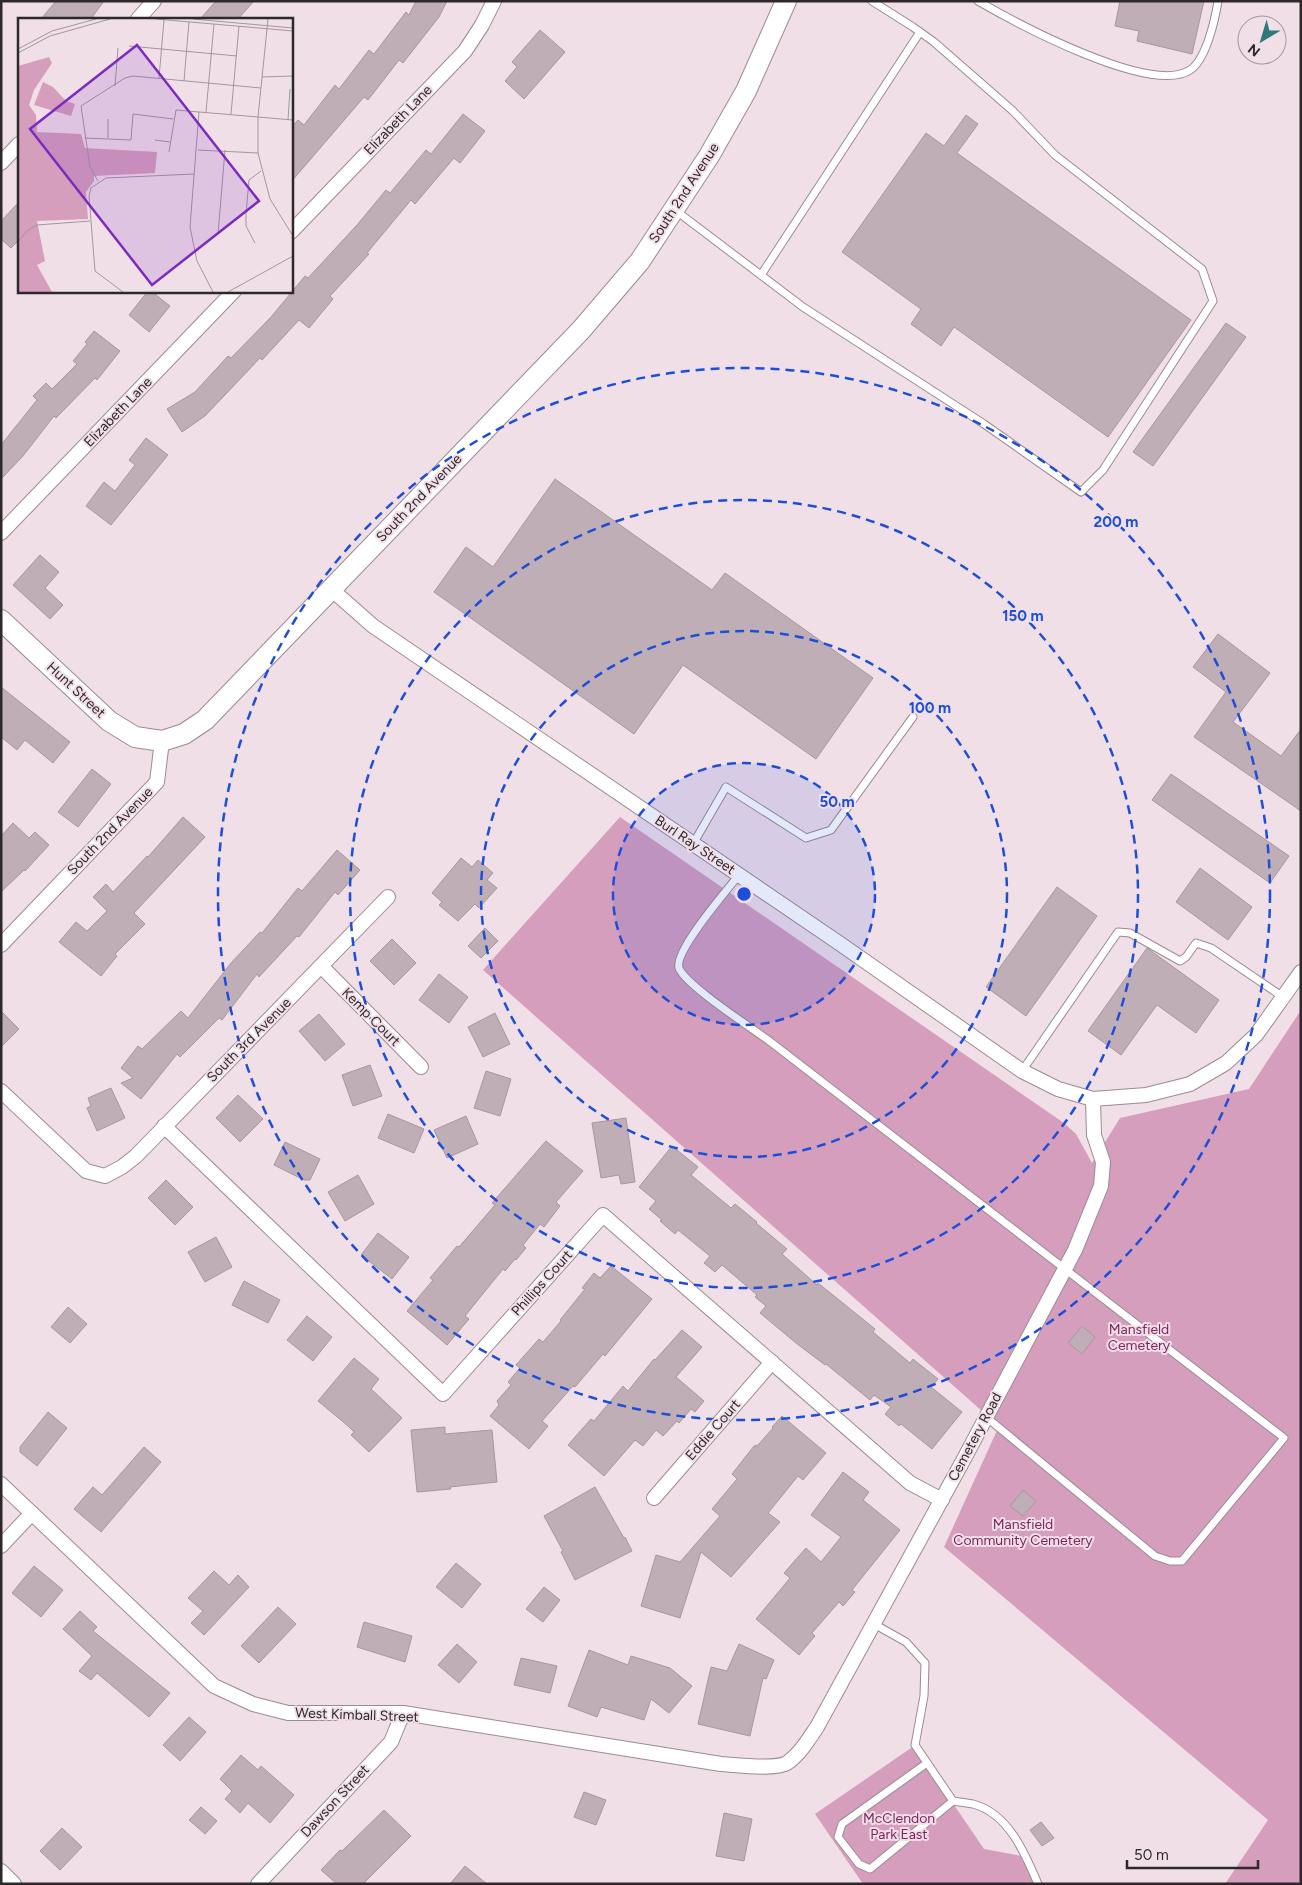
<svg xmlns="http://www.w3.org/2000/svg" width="1302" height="1885" font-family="Figtree,sans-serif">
<rect width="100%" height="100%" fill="#f1dfe8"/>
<g fill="#d59ebc">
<polygon points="620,817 1064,1123 1076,1134 1092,1163 1120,1118 1249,1089 1301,1010 1301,1884 1225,1884 1268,1820 944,1547 999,1426 483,970"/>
<polygon points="914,1746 984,1849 1022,1856 1038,1884 863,1884 815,1814"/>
</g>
<g fill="#c0aeb7" stroke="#a8979f">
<polygon points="56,1 104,1 91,19 41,19"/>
<polygon points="216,1 254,1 238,19 200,19"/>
<polygon points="416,1 447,1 439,17 403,63 399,60 368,100 364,97 291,182 291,128 298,120 304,125 335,85 339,89 369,50 374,54 406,12 409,15"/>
<polygon points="1120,1 1204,1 1192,54 1137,41 1139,31 1115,26"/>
<polygon points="540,30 565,52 524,99 505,81 517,67 512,62"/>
<polygon points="463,114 485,131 460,163 454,158 415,204 411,200 367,253 369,254 330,296 333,299 309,328 299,320 262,360 260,358 205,416 182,432 167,409 195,392 228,356 231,358 271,317 305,276 308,278 357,225 386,190 390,193 426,150 431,154"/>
<polygon points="966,115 978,124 957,153 1191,320 1108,437 954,327 941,346 911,324 921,309 842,252 926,133 944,146"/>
<polygon points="19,202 19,240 11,248 1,239 1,221"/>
<polygon points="148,291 151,291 170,306 149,332 129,315"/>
<polygon points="1226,323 1246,337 1153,466 1133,452"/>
<polygon points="94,331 120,351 97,380 95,378 56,418 54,416 23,456 1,479 1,445 37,400 33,396 46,383 52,389 77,364 73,361 87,344 85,342"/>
<polygon points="146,438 168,455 111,525 86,506 104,482 115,491 135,465 129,460"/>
<polygon points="555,479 712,590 725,573 873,678 816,759 683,665 634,734 434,592 466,547 493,567"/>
<polygon points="40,555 59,572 45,588 63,605 50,619 13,585"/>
<polygon points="1218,634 1270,673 1233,722 1281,756 1301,729 1301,811 1194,737 1226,692 1193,667"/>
<polygon points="1,687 70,742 53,763 25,740 17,750 1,737"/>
<polygon points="92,769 111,784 78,827 58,812"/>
<polygon points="1171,774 1289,856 1270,883 1152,800"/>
<polygon points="183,817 205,837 134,913 145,924 115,954 117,956 101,976 59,942 76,922 87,931 107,911 93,897 106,884 113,892 147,856 148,857"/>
<polygon points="13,823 29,838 35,832 49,845 25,871 24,870 1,892 1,836"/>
<polygon points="337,850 360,870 338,895 335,892 299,937 297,936 259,977 257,974 222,1020 219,1018 180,1057 177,1054 141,1099 121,1083 133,1078 121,1068 138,1046 142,1049 181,1011 188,1018 231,963 260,932 262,933 298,888 302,891"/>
<polygon points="461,858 472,867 478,860 493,873 487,880 497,888 479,908 475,904 458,921 439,905 442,902 432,893"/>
<polygon points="1200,868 1252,907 1228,940 1176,902"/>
<polygon points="1057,887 1097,916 1026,1016 986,987"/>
<polygon points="485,928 498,941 481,958 468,946"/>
<polygon points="392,939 416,963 394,985 370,961"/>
<polygon points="1147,948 1219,1000 1196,1033 1157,1005 1121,1055 1088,1031"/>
<polygon points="439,974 468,997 449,1023 419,1000"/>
<polygon points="1,1011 19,1029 1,1047"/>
<polygon points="495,1013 510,1044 483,1057 468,1027"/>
<polygon points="319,1014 345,1044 325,1061 299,1031"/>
<polygon points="370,1065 382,1096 353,1106 342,1075"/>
<polygon points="486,1071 511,1079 500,1116 474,1108"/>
<polygon points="111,1088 125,1118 97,1131 87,1108 91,1106 88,1098"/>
<polygon points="238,1095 263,1119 240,1142 216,1118"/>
<polygon points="388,1114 424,1129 414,1153 378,1138"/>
<polygon points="466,1116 478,1144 447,1158 434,1130"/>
<polygon points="626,1118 635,1182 621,1184 619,1175 601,1178 592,1123"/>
<polygon points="546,1141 583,1171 556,1202 560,1206 544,1227 540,1224 523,1245 526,1248 516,1260 515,1259 505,1271 503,1269 465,1316 469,1319 447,1345 407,1311 433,1280 430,1278 457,1246 459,1247 495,1205 492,1203"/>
<polygon points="285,1142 320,1159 310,1180 304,1180 274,1165"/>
<polygon points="672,1146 698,1167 691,1175 731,1208 735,1204 757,1222 756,1223 787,1249 782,1254 817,1285 818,1283 875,1329 873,1332 910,1363 913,1359 938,1379 931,1387 962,1412 932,1449 901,1424 899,1426 885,1414 891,1407 874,1395 870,1400 826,1364 825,1365 796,1343 760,1313 766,1306 755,1297 757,1295 722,1265 715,1272 704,1263 710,1256 678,1230 675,1234 660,1221 662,1220 649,1209 656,1201 639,1187"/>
<polygon points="358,1175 374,1204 345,1221 328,1192"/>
<polygon points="166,1180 193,1207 175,1225 148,1198"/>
<polygon points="378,1233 409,1257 392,1279 361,1255"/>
<polygon points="216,1237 232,1267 205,1282 188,1252"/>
<polygon points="611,1266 652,1299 605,1356 603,1354 575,1387 573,1386 542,1421 548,1426 529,1449 490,1416 499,1405 497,1401 511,1385 508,1382 520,1368 516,1365 539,1339 543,1342 561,1321 560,1320 585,1289 582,1288 594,1273 600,1278"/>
<polygon points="244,1281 280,1300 268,1323 232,1305"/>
<polygon points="68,1307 87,1324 70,1343 51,1327"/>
<polygon points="307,1316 332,1337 313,1361 287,1340"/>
<polygon points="1082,1326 1095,1337 1082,1354 1068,1343"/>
<polygon points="682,1330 702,1347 676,1377 704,1401 695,1412 691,1409 679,1423 677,1421 663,1436 656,1430 643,1446 635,1440 604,1476 568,1445 591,1419 594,1421 623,1386 628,1391 654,1359 655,1360"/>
<polygon points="354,1358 379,1379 371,1389 402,1418 369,1452 351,1435 354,1432 348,1426 318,1401"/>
<polygon points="48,1412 67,1428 37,1466 20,1452 20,1447"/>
<polygon points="782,1416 826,1453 803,1480 798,1476 768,1513 780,1522 731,1577 701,1552 680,1618 641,1606 656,1555 680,1562 720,1516 712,1509 737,1479 732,1474 754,1446 758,1445 773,1428 772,1427"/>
<polygon points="445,1427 445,1434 492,1430 497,1482 450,1487 451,1489 417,1492 411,1430"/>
<polygon points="144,1447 161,1462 101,1532 74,1509 93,1487 102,1495"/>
<polygon points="843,1472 869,1492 863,1500 900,1530 852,1590 855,1592 843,1606 839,1602 812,1633 815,1636 799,1655 756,1619 790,1578 784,1573 806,1548 821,1562 841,1537 811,1515"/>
<polygon points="595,1487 624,1538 625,1537 632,1551 575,1580 561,1552 563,1551 544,1516"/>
<polygon points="1023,1490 1036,1501 1023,1516 1010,1506"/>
<polygon points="456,1563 481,1584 462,1608 436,1587"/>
<polygon points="34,1566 63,1590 41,1617 12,1593"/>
<polygon points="214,1571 229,1585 238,1575 249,1587 204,1635 191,1623 203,1611 188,1598"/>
<polygon points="544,1587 560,1600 543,1622 526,1609"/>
<polygon points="278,1607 296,1624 259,1663 241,1646"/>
<polygon points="80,1611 97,1627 93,1631 170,1693 149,1717 97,1673 91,1680 79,1671 92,1656 63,1629"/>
<polygon points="364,1622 412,1636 405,1662 357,1647"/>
<polygon points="457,1644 477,1662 459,1683 438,1665"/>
<polygon points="739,1644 774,1660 766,1679 763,1678 750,1736 698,1724 711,1667 727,1671"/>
<polygon points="589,1650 628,1665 631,1656 670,1668 692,1686 669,1713 651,1699 644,1720 601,1707 597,1717 568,1706"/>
<polygon points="521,1658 557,1666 550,1693 514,1685"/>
<polygon points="189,1717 206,1732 180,1761 163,1745"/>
<polygon points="241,1755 258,1770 261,1766 294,1795 270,1823 248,1803 240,1813 225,1799 232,1791 220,1779"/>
<polygon points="584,1792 606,1800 596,1825 574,1817"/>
<polygon points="201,1807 217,1821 205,1834 189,1820"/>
<polygon points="384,1810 411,1836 363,1884 337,1884 321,1870 340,1850 342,1851"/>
<polygon points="724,1813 752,1819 744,1861 716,1856"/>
<polygon points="1041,1822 1054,1838 1042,1846 1030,1830"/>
<polygon points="62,1828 82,1847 60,1870 40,1851"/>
<polygon points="465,1866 487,1884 450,1884"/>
</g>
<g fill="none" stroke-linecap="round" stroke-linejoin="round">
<g stroke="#9b8a93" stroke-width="9">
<g id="lane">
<path d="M978,1C1016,23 1151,96 1190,70C1206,60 1215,20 1218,1"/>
<polyline points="675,210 803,307 984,424 1081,492 1103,470 1213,301 1202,269 1055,155 1013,111 934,42 913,27 872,1"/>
<polyline points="761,275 920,32"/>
<polyline points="693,844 726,787 806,838 831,830 913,717"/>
<path d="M739,875C727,890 674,951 679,968C685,985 755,1030 772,1043L1284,1438L1182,1561H1170L1155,1556L986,1417"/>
<polyline points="1022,1071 1118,932 1130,933 1180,961 1186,957 1196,943 1211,948 1283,997"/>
<path d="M874,1624L906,1642L925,1663L924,1696L915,1745L953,1801C960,1802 967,1803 973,1804C1008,1813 1025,1853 1038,1884"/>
<polyline points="927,1763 842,1824 838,1837 859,1864 870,1869 953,1801"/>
</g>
</g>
<g stroke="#9b8a93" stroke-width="16">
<g id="street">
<polyline points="138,19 154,1"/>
<polyline points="1,163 19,144"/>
<polyline points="291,232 465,51 482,25 494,1"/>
<polyline points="1,533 234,291"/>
<polyline points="331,589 373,626 839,943 1022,1071 1058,1089 1093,1099 1146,1095 1190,1084 1226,1063 1256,1035 1301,972"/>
<polyline points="1,945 157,782 162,741"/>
<polyline points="322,967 421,1067"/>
<polyline points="1,1091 86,1171 105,1176 122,1167 136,1156 388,897"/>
<polyline points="164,1126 443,1394 603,1215 910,1483 942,1500"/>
<path d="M1,1484L214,1686L253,1704L288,1713H403L721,1764C736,1765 775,1770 787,1763C800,1754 808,1740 817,1727L965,1457L1075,1250L1101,1186L1103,1162L1094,1135L1093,1099"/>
<polyline points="654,1498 772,1362"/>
<polyline points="1,1546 32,1513"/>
<polyline points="1,1871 14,1884"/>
<polyline points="258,1884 391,1742 403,1713"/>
</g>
</g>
<g stroke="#9b8a93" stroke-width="22">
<polyline id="secondary" points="1,620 109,721 135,737 162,741 184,734 205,720 581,330 640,261 709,156 746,91 786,1"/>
</g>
<use href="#lane" stroke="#fff" stroke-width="7"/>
<use href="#street" stroke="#fff" stroke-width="14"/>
<use href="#secondary" stroke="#fff" stroke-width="20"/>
</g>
<circle cx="744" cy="894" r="131" fill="#1d4ed8" fill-opacity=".12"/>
<g fill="none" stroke="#1d4ed8" stroke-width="2.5" stroke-dasharray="9 6">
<circle cx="744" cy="894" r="131"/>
<circle cx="744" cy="894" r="263"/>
<circle cx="744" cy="894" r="394"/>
<circle cx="744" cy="894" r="526"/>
</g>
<g text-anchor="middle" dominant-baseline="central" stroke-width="4" stroke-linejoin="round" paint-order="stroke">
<g font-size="14" fill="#2f282b" stroke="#f1dfe8">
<text transform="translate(398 120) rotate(-46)">Elizabeth Lane</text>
<text transform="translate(684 193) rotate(-57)">South 2nd Avenue</text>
<text transform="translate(118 412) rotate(-46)">Elizabeth Lane</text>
<text transform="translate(419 498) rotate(-46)">South 2nd Avenue</text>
<text transform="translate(76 690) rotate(43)">Hunt Street</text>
<text transform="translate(110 831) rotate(-46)">South 2nd Avenue</text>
<text transform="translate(695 845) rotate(34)">Burl Ray Street</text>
<text transform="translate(371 1017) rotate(45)">Kemp Court</text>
<text transform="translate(249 1040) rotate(-45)">South 3rd Avenue</text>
<text transform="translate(542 1283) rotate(-48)">Phillips Court</text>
<text transform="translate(713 1430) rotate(-49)">Eddie Court</text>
<text transform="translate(975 1437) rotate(-62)">Cemetery Road</text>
<text transform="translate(357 1715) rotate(2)">West Kimball Street</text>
<text transform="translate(335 1801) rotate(-47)">Dawson Street</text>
</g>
<g font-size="14" fill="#80225f" stroke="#f1dfe8">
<text x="1139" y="1329">Mansfield<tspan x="1139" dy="16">Cemetery</tspan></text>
<text x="1023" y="1524">Mansfield<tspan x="1023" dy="16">Community Cemetery</tspan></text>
<text x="899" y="1818">McClendon<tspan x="899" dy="16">Park East</tspan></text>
</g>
</g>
<g transform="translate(18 18)">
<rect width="275" height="275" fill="#f1dfe8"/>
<path d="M31,39L34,45L16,72L11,87L18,97L19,114L63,116L67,130L139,134L137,155L76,158V163L68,174L70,201L19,203L27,243L19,247L34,274H0V48ZM25,64L35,69L48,83L57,86L53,98L16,87Z" fill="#d59ebc"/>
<path fill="none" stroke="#a3969c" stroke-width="1" d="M138,1L275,13M175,1L275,10M250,1L240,99V135L252,181L275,218M111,28L219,38M0,31L34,13L78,1M0,35L32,18L92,1M244,59L274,58M141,60L146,2M166,63L171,4M97,68L100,30M181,94L172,209L179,243L195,274M188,94L196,6M213,96L221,8M270,102L272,71M67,120L113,122L115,96L155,101M90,120V101M137,122L152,124M180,132L240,135M151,134L158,92L275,102M80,163L72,149L63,88L107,60L115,58L243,70M200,216L207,132M0,224L9,213L19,207L72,203M237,225L228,208V196L231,162L243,153M105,274L77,253L71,178L73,170L88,160L176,156M210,274L275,238"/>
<path fill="#7b2cbf" fill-opacity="0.15" stroke="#7b2cbf" stroke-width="2.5" d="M119,27L241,183L134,267L12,111Z"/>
<rect width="275" height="275" fill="none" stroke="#2f282b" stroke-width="2.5"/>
</g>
<circle cx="744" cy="894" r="8" fill="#1d4ed8" stroke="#f1dfe8" stroke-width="2.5"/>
<g font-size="15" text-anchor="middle" font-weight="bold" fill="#1d4ed8" stroke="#f1dfe8" stroke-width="4" stroke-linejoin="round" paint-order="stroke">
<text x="1116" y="527">200 m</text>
<text x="1023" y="621">150 m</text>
<text x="930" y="713">100 m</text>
<text x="837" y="807">50 m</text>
</g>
<rect width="1302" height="1885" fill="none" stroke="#2f282b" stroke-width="5"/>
<g transform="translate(1262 40) rotate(218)"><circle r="24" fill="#f1dfe8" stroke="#a3969c"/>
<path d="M0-4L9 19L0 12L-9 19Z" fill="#307979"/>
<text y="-8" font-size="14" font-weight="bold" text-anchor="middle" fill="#2f282b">N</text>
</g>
<path d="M1127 1860v8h131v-8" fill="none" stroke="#2f282b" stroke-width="2.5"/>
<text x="1134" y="1860" font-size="15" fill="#2f282b" stroke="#f1dfe8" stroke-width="4" paint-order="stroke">50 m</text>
</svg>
